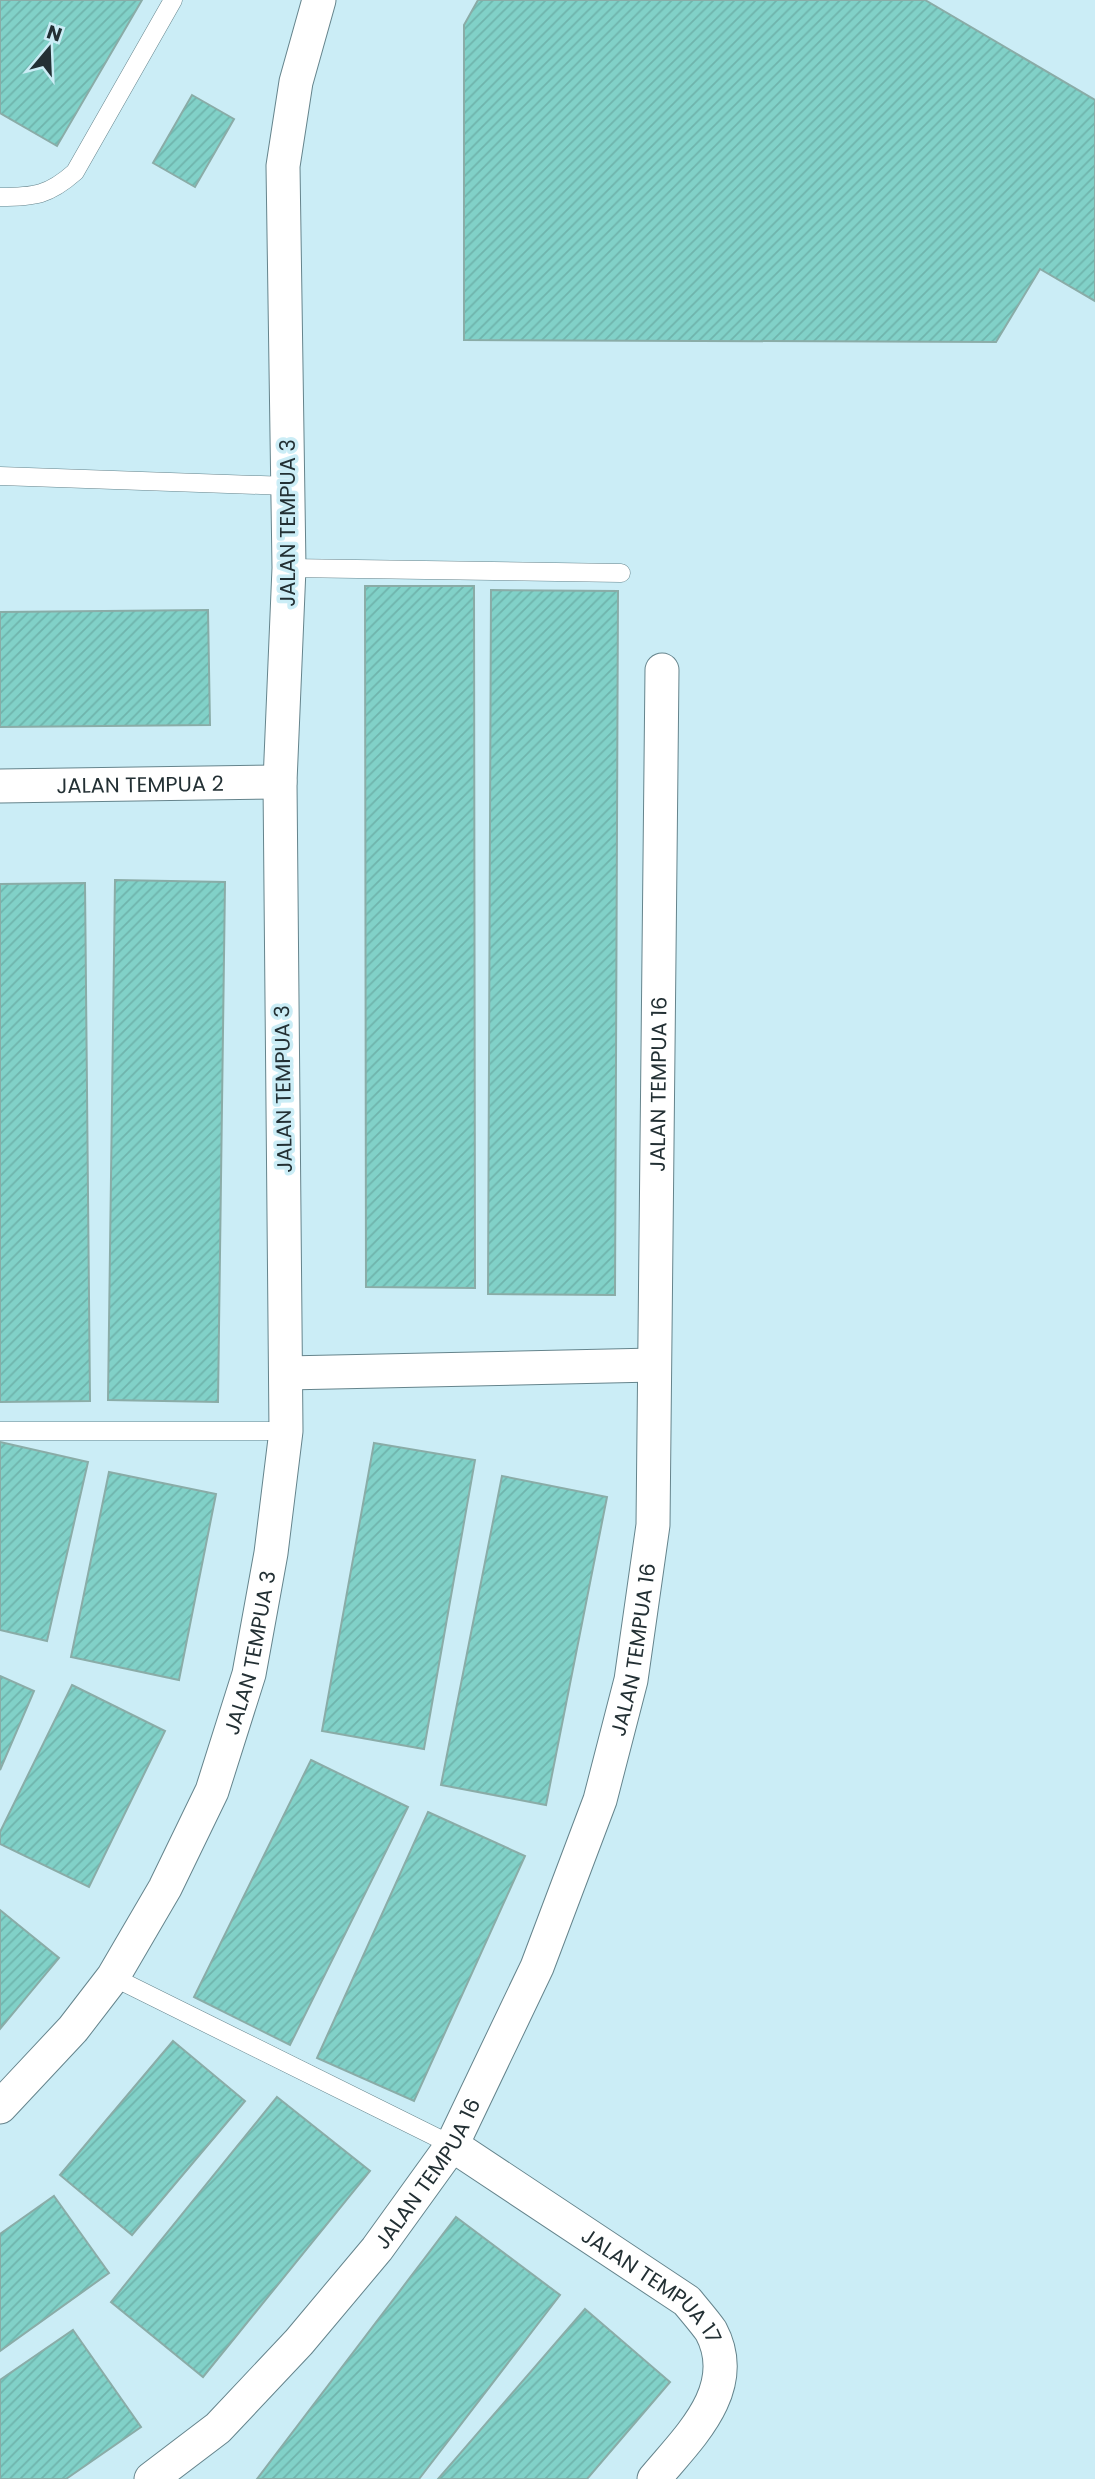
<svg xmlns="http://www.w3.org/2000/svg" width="1095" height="2479" font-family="Poppins,sans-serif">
<defs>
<pattern id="building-hatch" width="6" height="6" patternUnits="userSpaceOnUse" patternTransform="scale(1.75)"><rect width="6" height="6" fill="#81d1c8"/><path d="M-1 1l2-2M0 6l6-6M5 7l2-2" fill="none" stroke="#6fb4ac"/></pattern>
</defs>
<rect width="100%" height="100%" fill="#cbedf6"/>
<g fill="url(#building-hatch)" stroke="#8aaca7" stroke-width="2">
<polygon points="0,0 142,0 57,146 0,113"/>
<polygon points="478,0 925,0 1095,100 1095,301 1040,269 996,342 464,340 464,25"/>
<polygon points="192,95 234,119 195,187 153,163"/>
<polygon points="365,586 474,586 475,1288 366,1287"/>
<polygon points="491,590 618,591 615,1295 488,1294"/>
<polygon points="208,610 210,725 0,727 0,612"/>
<polygon points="115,880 225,882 218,1402 108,1400"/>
<polygon points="85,883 90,1401 0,1402 0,884"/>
<polygon points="0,1442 88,1462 47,1641 0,1630"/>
<polygon points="374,1443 475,1460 424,1749 322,1731"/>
<polygon points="109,1472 216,1494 179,1680 71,1657"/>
<polygon points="502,1476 607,1497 546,1805 441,1785"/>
<polygon points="0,1676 34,1691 0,1770"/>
<polygon points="72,1685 165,1731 89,1887 0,1844 0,1832"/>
<polygon points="311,1760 408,1807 290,2045 194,1997"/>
<polygon points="428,1812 525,1856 414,2101 317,2058"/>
<polygon points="0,1910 59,1958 0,2029"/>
<polygon points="173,2041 245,2101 132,2235 60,2175"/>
<polygon points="277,2097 370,2171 203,2377 111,2302"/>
<polygon points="54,2196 109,2273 0,2351 0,2234"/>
<polygon points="456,2217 560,2295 419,2479 257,2479"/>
<polygon points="585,2309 670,2382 587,2479 438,2479"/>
<polygon points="73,2330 141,2427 66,2479 0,2479 0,2380"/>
</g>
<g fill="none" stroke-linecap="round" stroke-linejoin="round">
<g stroke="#65848c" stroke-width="19">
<g id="lane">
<path d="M0,197C35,197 49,195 75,172L173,0"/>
<polyline points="0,476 288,486"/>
<polyline points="289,568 621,573"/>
<polyline points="0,1431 286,1431"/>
<polyline points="113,1977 452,2145"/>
</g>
</g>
<g stroke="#65848c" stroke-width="35">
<g id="street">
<path id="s1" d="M0,786L280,782"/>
<polyline points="286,1373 654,1365"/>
<path id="s2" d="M0,2107L73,2029L113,1977L165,1888L212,1791L249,1674L271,1553L286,1431L280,782L289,568L283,166L296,82L319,0"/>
<path id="s3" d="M452,2145L687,2301C695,2311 704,2321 711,2331C742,2389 688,2438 654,2479"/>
<path id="s4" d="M151,2479L218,2428L299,2342L377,2249L452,2145L537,1967L600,1800L631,1680L653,1525L662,670"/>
</g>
</g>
<use href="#lane" stroke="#fff" stroke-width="18"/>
<use href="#street" stroke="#fff" stroke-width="33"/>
</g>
<g text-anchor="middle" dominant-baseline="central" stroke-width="7" stroke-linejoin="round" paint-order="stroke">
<g font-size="21" fill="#233034" stroke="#cbedf6">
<text transform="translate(287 523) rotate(-90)">JALAN TEMPUA 3</text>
<text stroke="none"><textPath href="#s1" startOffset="140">JALAN TEMPUA 2</textPath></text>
<text stroke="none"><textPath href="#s4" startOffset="1549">JALAN TEMPUA 16</textPath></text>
<text transform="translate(283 1089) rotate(-91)">JALAN TEMPUA 3</text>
<text stroke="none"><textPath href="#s4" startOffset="982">JALAN TEMPUA 16</textPath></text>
<text stroke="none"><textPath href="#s2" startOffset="527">JALAN TEMPUA 3</textPath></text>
<text stroke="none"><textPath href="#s4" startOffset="415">JALAN TEMPUA 16</textPath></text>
<text stroke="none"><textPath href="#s3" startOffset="245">JALAN TEMPUA 17</textPath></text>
</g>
</g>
<g transform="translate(49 49) rotate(19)" stroke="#cbedf6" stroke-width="5" paint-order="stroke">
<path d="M0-5L12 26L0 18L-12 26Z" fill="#233034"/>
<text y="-10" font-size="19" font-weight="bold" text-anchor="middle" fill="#233034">N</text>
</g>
</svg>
